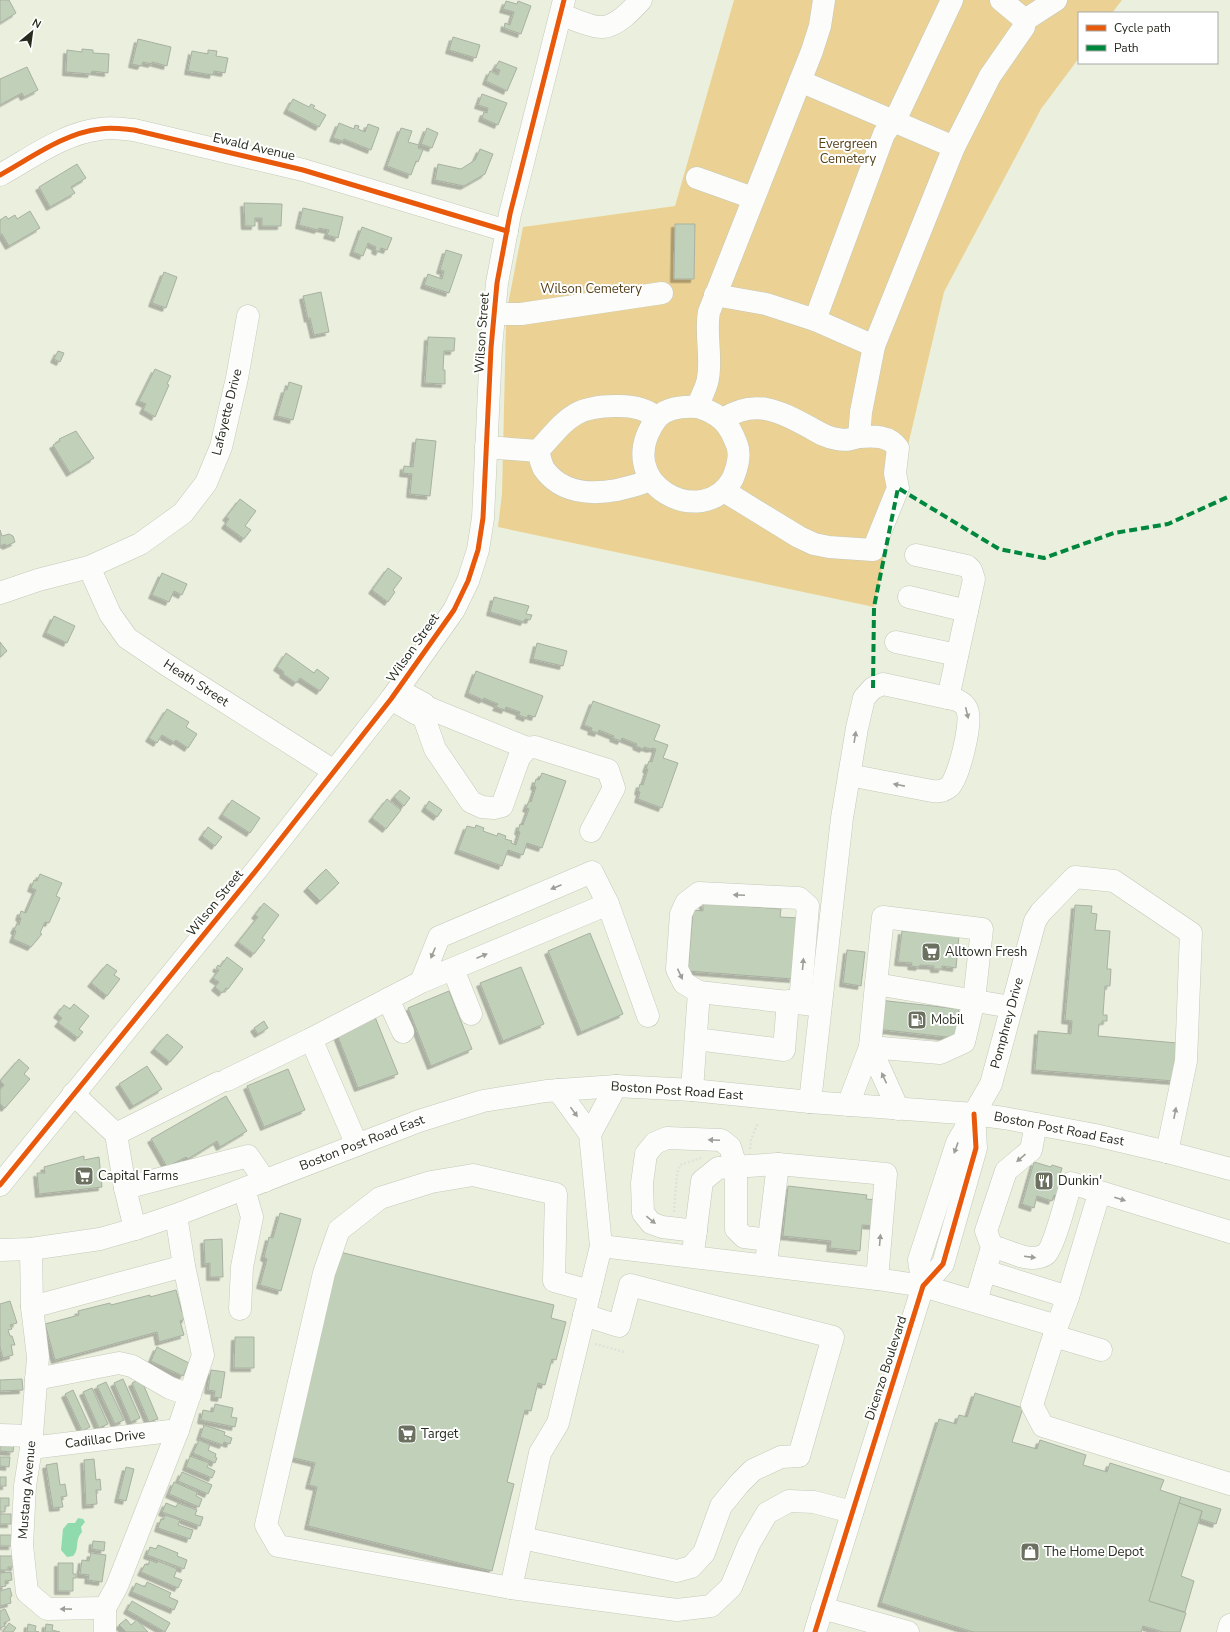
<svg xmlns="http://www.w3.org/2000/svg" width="1230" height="1632" font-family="'Nunito Sans',sans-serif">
<defs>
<filter id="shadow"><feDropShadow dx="-3.5" dy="3.5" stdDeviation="0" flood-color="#0004"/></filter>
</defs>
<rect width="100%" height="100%" fill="#eaf0dd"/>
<polygon fill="#ebd294" points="734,0 1122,0 1112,13 1079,13 1079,58 1041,109 944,292 898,488 874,607 498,527 502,494 506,323 509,299 523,227 675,206"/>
<path fill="#90dbad" d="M78,1518L83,1519L85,1522L81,1527L82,1532C74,1541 80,1549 73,1556L67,1557L61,1550L63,1529L68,1523H75Z"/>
<g fill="#c1d0b8" stroke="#a9b0a2" filter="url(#shadow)">
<polygon points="0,0 9,0 16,13 0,23"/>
<polygon points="506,1 517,4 518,1 531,6 521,34 504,28 505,23 510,25 514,12 503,9"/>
<polygon points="453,37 480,45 476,58 449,50"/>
<polygon points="138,39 171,47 167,66 152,62 152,64 143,62 141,66 132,64"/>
<polygon points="82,49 93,50 93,53 109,54 108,73 92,71 91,74 66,72 67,50 82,52"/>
<polygon points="208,50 217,51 216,56 228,58 225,73 214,71 213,75 188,71 192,51 208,54"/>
<polygon points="499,61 517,68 507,91 486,81 490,71 498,75 500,70 495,68"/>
<polygon points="27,67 38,90 24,97 22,93 0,105 0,79"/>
<polygon points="482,94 507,103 498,125 482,118 484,112 487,113 488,108 478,105"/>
<polygon points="293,99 309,107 311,104 315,106 313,108 326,115 319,127 287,110"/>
<polygon points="339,123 354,129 355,125 359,126 358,129 365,132 368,124 379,128 371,150 344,139 343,141 333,138"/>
<polygon points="401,128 412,131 408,142 419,145 418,148 423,150 418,162 416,161 411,175 387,166"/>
<polygon points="427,128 438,133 432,148 421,144"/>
<polygon points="480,149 493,154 485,174 464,186 435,180 438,164 461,169 475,160"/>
<polygon points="77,164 86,178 71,187 75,193 50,207 39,187"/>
<polygon points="244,203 282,204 281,226 262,226 262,218 255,218 255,226 245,226"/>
<polygon points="303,208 343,217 338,238 327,235 329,230 319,228 318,230 299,225"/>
<polygon points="30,211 40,228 9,246 2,234 0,235 0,220 6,216 8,219 15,215 17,219"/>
<polygon points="675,224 695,224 694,279 674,279"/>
<polygon points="362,227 392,238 387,250 381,248 379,252 375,250 376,247 368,243 363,256 353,252"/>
<polygon points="446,250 462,255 449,293 424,285 428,274 442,279 444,271 440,270"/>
<polygon points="164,272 177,277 166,308 152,303"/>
<polygon points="321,292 329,332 314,335 310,318 308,319 303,296"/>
<polygon points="428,337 455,338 454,351 444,351 443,370 445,370 445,384 425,383"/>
<polygon points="58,351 64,353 60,362 54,359"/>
<polygon points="155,369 171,376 167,384 169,385 155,417 143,410 146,404 139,401"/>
<polygon points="289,382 302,386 293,420 277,416 285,389 287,390"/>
<polygon points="76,431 94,458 70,473 53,445 60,441 59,439"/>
<polygon points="416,439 436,441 430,496 410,494 412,474 403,473 404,466 413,467"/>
<polygon points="240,499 256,511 245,526 251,530 244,539 225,525 229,519 226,517"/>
<polygon points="0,530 2,536 9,534 13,536 15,542 6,546 5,544 0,546"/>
<polygon points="388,568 402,578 393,590 395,592 388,602 372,590"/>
<polygon points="162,573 187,584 182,595 174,591 169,602 152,595"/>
<polygon points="494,597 529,606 526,614 532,615 530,620 525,619 524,622 490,612"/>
<polygon points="54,616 75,626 67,643 46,633"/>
<polygon points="0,642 7,651 0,657"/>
<polygon points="537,643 567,651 563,666 533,659"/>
<polygon points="286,653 314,673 317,669 329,678 320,691 300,678 296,683 283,674 284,672 277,667"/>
<polygon points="476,671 543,696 535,717 528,715 527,718 519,715 520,712 506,707 505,710 496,707 498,704 484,698 483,700 468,693"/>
<polygon points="593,701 660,725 654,740 668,745 663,758 678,763 662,808 638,799 640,792 638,791 640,784 643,785 648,769 646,769 649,761 652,762 656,749 652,748 651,749 644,747 643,749 636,746 637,744 622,738 621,741 613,738 614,736 599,730 598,733 591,731 592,728 584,725"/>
<polygon points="167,709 189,722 186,727 197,734 188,748 176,740 174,742 162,735 157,743 149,738"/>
<polygon points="542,773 566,781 542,848 527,843 523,855 508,850 502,866 458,850 467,826 475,828 476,825 484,828 483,831 497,836 498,833 506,836 505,839 512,841 511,843 516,845 520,832 518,831 520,824 523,825 529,809 526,808 529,801 531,802 536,787 534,786 536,779 539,780"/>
<polygon points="400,790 410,798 404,806 394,797"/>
<polygon points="387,799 401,810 386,829 372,818"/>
<polygon points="232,800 260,818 250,833 222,815"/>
<polygon points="429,801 442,810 437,817 425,808"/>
<polygon points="208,827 222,837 215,846 202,836"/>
<polygon points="326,869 339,883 320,901 307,888"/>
<polygon points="40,874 62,883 56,896 60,898 49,923 45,922 40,933 42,934 31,947 13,939 16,931 14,930 17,924 19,925 21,918 19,917 21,911 26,913 36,890 31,888 34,880 37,881"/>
<polygon points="264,903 279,915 262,938 265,940 254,954 238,942 258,917 255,915"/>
<polygon points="703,903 781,909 780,917 798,918 793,979 688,971 693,910 703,911"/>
<polygon points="1075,905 1092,906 1091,913 1097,914 1095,930 1110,931 1107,969 1111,969 1110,986 1105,986 1103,1015 1107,1015 1107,1021 1102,1021 1102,1024 1099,1024 1098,1036 1177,1043 1174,1081 1035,1070 1038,1031 1071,1034 1072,1021 1065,1020"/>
<polygon points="902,931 959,936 956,968 942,966 942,969 934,969 934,966 920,965 919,967 911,966 912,963 898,962"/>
<polygon points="590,933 623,1014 581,1032 548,951"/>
<polygon points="847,950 865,952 861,986 843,983"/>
<polygon points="227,957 243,969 228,989 226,988 222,993 215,987 219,982 213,978 219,970 216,968 218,965 220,967"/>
<polygon points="107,964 117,971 114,975 120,979 107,996 91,983"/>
<polygon points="521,967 544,1024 503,1041 480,983"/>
<polygon points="449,991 472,1049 431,1066 408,1008"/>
<polygon points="879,1000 959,1009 956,1038 876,1029"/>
<polygon points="74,1004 89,1016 79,1029 83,1032 78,1038 58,1023 62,1018 57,1014 64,1005 70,1009"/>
<polygon points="375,1017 398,1074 358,1088 336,1032"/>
<polygon points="264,1021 268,1028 258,1034 254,1028"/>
<polygon points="167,1034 183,1047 170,1062 154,1049"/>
<polygon points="19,1059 29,1068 24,1074 30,1079 5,1108 0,1104 0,1090 4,1085 0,1081"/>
<polygon points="147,1066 162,1089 133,1106 119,1084"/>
<polygon points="288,1069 305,1110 264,1127 247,1086"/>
<polygon points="226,1096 247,1131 220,1147 217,1141 188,1159 186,1157 167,1167 151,1139"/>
<polygon points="84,1156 84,1160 99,1157 102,1187 39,1194 37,1173 45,1173 44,1167"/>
<polygon points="1034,1162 1051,1167 1052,1165 1062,1168 1058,1182 1068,1185 1064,1198 1054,1195 1052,1201 1037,1196 1034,1208 1022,1204"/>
<polygon points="788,1186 867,1195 866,1199 879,1200 876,1226 862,1225 860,1251 830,1248 831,1241 783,1236"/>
<polygon points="280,1213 301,1219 281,1291 260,1285 267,1259 264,1257 269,1237 273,1238"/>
<polygon points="222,1239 223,1277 210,1277 210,1263 205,1264 204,1240"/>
<polygon points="340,1252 554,1305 551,1318 566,1322 556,1360 552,1359 545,1385 538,1383 531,1411 525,1410 507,1482 514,1484 492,1571 308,1526 317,1487 309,1485 315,1463 290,1457"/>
<polygon points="176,1290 182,1312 184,1312 186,1319 180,1321 184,1335 159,1342 157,1332 55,1360 45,1324 79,1315 78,1311 110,1303 111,1305 150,1295 150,1297"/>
<polygon points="10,1301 17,1323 10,1325 12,1329 8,1330 10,1336 12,1336 15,1345 11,1345 13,1355 3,1358 0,1347 0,1304"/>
<polygon points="235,1337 254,1337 254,1368 234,1368"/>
<polygon points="157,1347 189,1363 183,1376 151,1361"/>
<polygon points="211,1370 225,1372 221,1398 214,1397 215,1391 208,1390"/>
<polygon points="22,1379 23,1390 0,1391 0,1380"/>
<polygon points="123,1379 140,1418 131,1422 114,1383"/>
<polygon points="141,1379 158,1419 149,1422 132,1383"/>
<polygon points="106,1382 124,1420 115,1424 97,1386"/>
<polygon points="92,1388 108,1424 99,1428 83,1392"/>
<polygon points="73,1390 90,1427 82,1431 65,1394"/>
<polygon points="975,1393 1023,1408 1012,1442 1037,1449 1040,1440 1086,1455 1083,1465 1107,1472 1110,1463 1164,1480 1160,1490 1181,1497 1149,1601 1186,1613 1180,1632 1163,1632 1143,1626 1141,1632 973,1632 881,1603 939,1419 956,1424 959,1415 967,1417"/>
<polygon points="215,1404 233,1408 231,1417 237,1418 235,1427 201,1420 203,1410 213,1412"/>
<polygon points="204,1425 225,1432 224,1435 232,1438 230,1444 224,1442 223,1445 200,1437"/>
<polygon points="199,1440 210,1445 208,1450 216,1454 215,1457 217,1458 215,1463 193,1453"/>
<polygon points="0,1443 14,1444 13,1452 0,1451"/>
<polygon points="190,1456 209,1463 207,1467 215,1471 212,1478 186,1467"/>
<polygon points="0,1457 10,1457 9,1467 0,1466"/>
<polygon points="94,1459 96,1480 100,1479 101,1490 96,1490 97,1504 86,1505 84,1460"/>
<polygon points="57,1463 60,1485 65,1484 67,1496 61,1497 63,1507 53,1508 46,1465"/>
<polygon points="126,1467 134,1469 126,1501 118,1499"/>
<polygon points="182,1472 212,1485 208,1494 178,1481"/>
<rect x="0" y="1477" width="6" height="9"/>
<polygon points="174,1482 197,1492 196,1496 202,1499 199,1507 169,1494"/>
<polygon points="1181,1497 1221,1509 1216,1524 1200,1519 1202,1511 1179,1503"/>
<polygon points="0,1498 9,1498 9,1506 5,1506 5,1512 0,1512"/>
<polygon points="166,1503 176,1507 178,1503 197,1510 195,1515 203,1517 200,1526 162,1512"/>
<polygon points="1179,1503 1202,1511 1181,1576 1194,1581 1185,1612 1149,1601"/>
<rect x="0" y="1514" width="11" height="10"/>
<polygon points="165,1515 180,1520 178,1525 193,1530 190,1539 158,1528 161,1519 163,1520"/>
<rect x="0" y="1535" width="12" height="11"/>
<polygon points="93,1541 105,1542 104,1551 92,1549"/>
<polygon points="158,1545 178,1553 177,1556 187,1560 184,1569 147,1555 150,1547 156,1549"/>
<polygon points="91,1553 106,1555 102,1582 88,1580 89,1575 80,1574 82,1560 89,1561"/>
<polygon points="0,1556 15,1556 15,1567 8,1567 8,1570 0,1570"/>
<polygon points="150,1560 157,1563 158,1561 177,1569 174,1577 182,1580 178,1588 141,1572 145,1564 148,1565"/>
<polygon points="58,1563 73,1563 73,1574 76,1574 76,1578 73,1578 73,1591 58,1591"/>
<polygon points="11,1572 12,1580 5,1581 6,1586 0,1587 0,1573"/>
<polygon points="147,1582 171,1593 169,1597 178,1601 174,1610 132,1592 136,1583 145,1587"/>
<polygon points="10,1588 12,1596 10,1597 11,1603 0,1606 0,1591"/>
<polygon points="132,1601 170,1623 165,1632 127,1610"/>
<polygon points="5,1609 10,1620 4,1623 5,1626 0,1628 0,1611"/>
<polygon points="126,1619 131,1625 137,1620 148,1632 126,1632 119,1625"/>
<polygon points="9,1623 16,1628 13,1632 3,1632"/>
<polygon points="28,1624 36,1626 35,1631 39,1632 27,1632"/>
<polygon points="46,1624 53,1625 52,1630 60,1632 45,1632"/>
</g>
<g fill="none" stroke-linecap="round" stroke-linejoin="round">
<g stroke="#c4c8ba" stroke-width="23">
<g id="minor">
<path d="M561,14C570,18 593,28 603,27C617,26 632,10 641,0"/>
<polyline points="1025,20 1056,0"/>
<polyline points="800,81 954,147"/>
<path d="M0,175C31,158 64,133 100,129C112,127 123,129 134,130L303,170L507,231"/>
<polyline points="697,178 753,198"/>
<polyline points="715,295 766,304 815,320"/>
<polyline points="494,314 521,314 662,293"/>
<polyline points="874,346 954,147 990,76 1024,27 1025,20 1001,0"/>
<path d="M657,418C667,407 683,406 698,407"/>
<path d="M723,419C755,398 779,411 809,427C818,432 827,438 837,439C845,441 852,439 859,437"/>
<polyline points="486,447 538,451"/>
<path d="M650,480C639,485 629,487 617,490C591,495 561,493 544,469C541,464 540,457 538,451C566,420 573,405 619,406C632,406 647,409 657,418C608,485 705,532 733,478C737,468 741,455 737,445C729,423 720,414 698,407C700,397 707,388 708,378C712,356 705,334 709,312L812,51L820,26L824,0"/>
<path d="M724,491L799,537L814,544L829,547L873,550L898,488L895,473L898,448C889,435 873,436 859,437L861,412L874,346L815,320L884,134L899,112L952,0"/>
<polyline points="916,555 967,566 971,570 974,579 948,698"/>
<polyline points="89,567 110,614 127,638 167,665 334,771"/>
<polyline points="0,593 38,580 89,567 140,544 183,513 206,483 221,447 237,378 248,316"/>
<polyline points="909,597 967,611"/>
<polyline points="896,642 957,655"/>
<polyline points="391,699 417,714 423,715 426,707 424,704 398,690"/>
<polyline points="426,707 527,748"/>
<polyline points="423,715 435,749 471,802 482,807 494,808 502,806 519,758 527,748 535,747 608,770 614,788 591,831"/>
<polyline points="608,904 648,1016"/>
<polyline points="453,969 471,1014"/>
<polyline points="699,992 684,983 677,969 681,914 686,903 699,893 799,898 808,906 800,1003"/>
<polyline points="388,999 403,1032"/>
<polyline points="311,1039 357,1145"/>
<polyline points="696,1039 784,1050 788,1001"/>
<polyline points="870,1047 940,1053 964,1042 974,1000 982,929 883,917 876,984"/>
<polyline points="870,1047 898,1109"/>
<polyline points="227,1080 311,1039 421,982 608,904 592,872 439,937 421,982"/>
<polyline points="558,1090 590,1134 601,1246 558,1423 540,1453 511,1588 677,1610 711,1606 731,1587 749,1544 767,1513 789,1501 814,1502 852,1512"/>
<polyline points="692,1090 699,992 815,1005"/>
<polyline points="73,1094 116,1134 125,1188 135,1229"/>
<path d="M810,1102L842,818L857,728L864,698L873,688L883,684L957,700C963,703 967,706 968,713C971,726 959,778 949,787C944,791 938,792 932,791L849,775"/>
<polyline points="848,1105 870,1047 876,984 1011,1007"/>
<polyline points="116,1134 218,1083"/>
<polyline points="590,1134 616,1086"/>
<polyline points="0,1185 258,868 391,699 454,610 468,581 478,550 483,518 491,348 497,283 510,214 564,0"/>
<polyline points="125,1188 248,1156 265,1181"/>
<polyline points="696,1231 662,1227 651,1223 643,1213 642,1183 646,1154 655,1143 667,1138 721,1140 730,1147 736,1166 736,1229 744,1237 769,1240"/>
<polyline points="694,1245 702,1181 718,1168 778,1164"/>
<polyline points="601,1246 877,1279 923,1286 1057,1326 1032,1405 1043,1426 1230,1484"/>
<path d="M992,1247C1007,1249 1020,1259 1034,1258C1037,1258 1044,1256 1046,1254C1054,1247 1067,1196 1071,1183L1230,1232"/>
<polyline points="31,1249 32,1307 38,1357 31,1448 25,1486 22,1545 27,1592 47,1609 105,1608"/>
<polyline points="767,1255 778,1164 886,1174 877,1279"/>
<polyline points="985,1271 1068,1297"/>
<polyline points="923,1286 919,1260 957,1143 991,1084 1035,921 1041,912 1075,877 1114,881 1191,933 1186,1061 1167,1152"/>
<polyline points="976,1301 992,1247 986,1231 1006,1171 1031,1150 1036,1124"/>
<polyline points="32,1307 184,1266"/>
<polyline points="240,1309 242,1267 252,1217 244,1189"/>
<polyline points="1057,1326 1068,1297 1096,1204"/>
<polyline points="1054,1336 1101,1350"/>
<polyline points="36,1379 119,1363 132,1366 170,1388 190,1395"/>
<polyline points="0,1435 32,1436"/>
<polyline points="31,1448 178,1430"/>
<polyline points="522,1538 677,1571 691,1567 704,1553 721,1506 739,1484 753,1470 781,1457 799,1456 833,1337 630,1285 619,1326 584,1315"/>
<polyline points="511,1588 278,1546 266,1525 324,1273 339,1230 380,1198 431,1182 473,1175 556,1194 554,1281 590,1291"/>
<polyline points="105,1608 117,1586 178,1430 203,1355 184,1266 176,1215"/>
<polyline points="105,1608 105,1632"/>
<polyline points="822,1608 908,1632"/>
<polyline points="815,1632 923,1286 943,1264 976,1148 974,1114"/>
<polyline points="1228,1632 1230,1625"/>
</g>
</g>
<g stroke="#c4c8ba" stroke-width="23">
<g id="major">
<polyline points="810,1102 974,1114 1004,1118 1095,1135 1167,1152"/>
<polyline points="0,1250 31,1249 100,1239 135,1229 176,1215 419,1121 483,1101 546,1091 616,1086"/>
</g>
</g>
<g stroke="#c4c8ba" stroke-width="23">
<g id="highway">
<polyline points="616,1086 692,1090 810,1102"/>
<polyline points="1167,1152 1230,1169"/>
</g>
</g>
<g stroke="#e0e2db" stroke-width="2.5" stroke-dasharray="2 2" stroke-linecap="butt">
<polyline points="750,1149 751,1139 758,1123"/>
<polyline points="674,1212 677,1174 680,1165 701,1158"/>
<polyline points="595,1344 625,1352"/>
</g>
<use href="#minor" stroke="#fcfdfa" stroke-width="22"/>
<use href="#major" stroke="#fcfdfa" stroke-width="22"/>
<use href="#highway" stroke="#fcfdfa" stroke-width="22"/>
<polyline stroke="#00873e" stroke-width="4" stroke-dasharray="8 4" stroke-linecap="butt" points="873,688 874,607 898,488 999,549 1044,558 1114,533 1168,524 1230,496"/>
<g stroke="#fff" stroke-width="8">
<g id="cycleway">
<path d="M0,175C31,158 64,133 100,129C112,127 123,129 134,130L303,170L507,231"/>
<polyline points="0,1185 258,868 391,699 454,610 468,581 478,550 483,518 491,348 497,283 510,214 564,0"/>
<polyline points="815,1632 923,1286 943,1264 976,1148 974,1114"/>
</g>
</g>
<use href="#cycleway" stroke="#e8590c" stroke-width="5"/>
</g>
<defs><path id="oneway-solid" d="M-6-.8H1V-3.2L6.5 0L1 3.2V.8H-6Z"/></defs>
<g fill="#9c9e97">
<use href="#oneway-solid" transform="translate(967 713) rotate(77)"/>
<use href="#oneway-solid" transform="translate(855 737) rotate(-81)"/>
<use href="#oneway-solid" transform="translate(899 785) rotate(-169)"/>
<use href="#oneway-solid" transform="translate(556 887) rotate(157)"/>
<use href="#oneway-solid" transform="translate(739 895) rotate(-177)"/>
<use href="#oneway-solid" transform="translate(433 953) rotate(113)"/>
<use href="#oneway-solid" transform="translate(482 956) rotate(-23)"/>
<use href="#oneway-solid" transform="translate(803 964) rotate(-85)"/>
<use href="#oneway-solid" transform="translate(680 974) rotate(65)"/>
<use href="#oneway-solid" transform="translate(884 1078) rotate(-115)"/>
<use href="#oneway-solid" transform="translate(574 1112) rotate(54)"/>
<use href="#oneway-solid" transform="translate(1175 1113) rotate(-79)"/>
<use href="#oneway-solid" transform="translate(714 1140) rotate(-178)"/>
<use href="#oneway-solid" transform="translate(956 1148) rotate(110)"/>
<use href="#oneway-solid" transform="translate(1021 1158) rotate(139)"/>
<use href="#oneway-solid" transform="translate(1120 1199) rotate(17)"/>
<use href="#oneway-solid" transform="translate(651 1220) rotate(39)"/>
<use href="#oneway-solid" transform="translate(880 1240) rotate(-85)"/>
<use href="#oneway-solid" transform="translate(1030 1257) rotate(7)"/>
<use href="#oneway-solid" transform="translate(66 1609) rotate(-179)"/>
</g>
<defs>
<g id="supermarket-square" transform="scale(1)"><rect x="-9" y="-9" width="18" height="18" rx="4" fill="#6b7061" stroke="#fff"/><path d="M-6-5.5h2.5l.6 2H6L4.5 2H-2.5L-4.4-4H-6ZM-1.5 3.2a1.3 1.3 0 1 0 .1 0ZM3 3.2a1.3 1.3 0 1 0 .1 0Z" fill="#fff"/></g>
<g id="fuel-square" transform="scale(1)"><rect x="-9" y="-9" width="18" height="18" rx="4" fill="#6b7061" stroke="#fff"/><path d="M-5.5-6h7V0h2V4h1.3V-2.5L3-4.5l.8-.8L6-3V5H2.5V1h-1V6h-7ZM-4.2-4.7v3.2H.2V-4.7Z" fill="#fff"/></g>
<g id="restaurant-square" transform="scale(1)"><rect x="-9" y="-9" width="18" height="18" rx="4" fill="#6b7061" stroke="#fff"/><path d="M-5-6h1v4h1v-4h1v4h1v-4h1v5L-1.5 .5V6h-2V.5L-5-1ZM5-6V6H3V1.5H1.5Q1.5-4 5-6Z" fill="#fff"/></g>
<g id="shop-square" transform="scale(1)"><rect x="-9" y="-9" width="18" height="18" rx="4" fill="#6b7061" stroke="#fff"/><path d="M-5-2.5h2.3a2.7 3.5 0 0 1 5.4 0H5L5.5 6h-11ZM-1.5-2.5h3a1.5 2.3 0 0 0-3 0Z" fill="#fff"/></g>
</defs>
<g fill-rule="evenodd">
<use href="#supermarket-square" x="931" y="952"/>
<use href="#fuel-square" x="917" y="1020"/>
<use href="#supermarket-square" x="84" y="1176"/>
<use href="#restaurant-square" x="1044" y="1181"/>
<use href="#supermarket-square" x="407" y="1434"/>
<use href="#shop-square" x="1030" y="1552"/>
</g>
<g text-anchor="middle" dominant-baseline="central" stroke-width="4" stroke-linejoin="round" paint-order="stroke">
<g font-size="13" fill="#564219" stroke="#fff">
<text x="848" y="144">Evergreen<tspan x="848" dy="15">Cemetery</tspan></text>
<text x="591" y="289">Wilson Cemetery</text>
</g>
<g font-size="13" fill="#272b1e" stroke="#fff">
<text transform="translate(254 147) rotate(13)">Ewald Avenue</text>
<text transform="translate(482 333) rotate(-86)">Wilson Street</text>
<text transform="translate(227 412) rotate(-76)">Lafayette Drive</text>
<text transform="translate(413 648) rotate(-55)">Wilson Street</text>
<text transform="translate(196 683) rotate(33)">Heath Street</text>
<text transform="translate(215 903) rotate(-51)">Wilson Street</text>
<text transform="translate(1007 1023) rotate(-75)">Pomphrey Drive</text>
<text transform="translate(677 1091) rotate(4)">Boston Post Road East</text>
<text transform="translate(1059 1129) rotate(11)">Boston Post Road East</text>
<text transform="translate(362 1143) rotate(-21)">Boston Post Road East</text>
<text transform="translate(886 1368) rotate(-72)">Dicenzo Boulevard</text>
<text transform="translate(105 1439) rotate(-7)">Cadillac Drive</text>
<text transform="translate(27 1490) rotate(-85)">Mustang Avenue</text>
</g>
<g font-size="13" fill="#272b1e" stroke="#fff" text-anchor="start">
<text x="945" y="952">Alltown Fresh</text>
<text x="931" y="1020">Mobil</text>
<text x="98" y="1176">Capital Farms</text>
<text x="1058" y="1181">Dunkin'</text>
<text x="421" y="1434">Target</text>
<text x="1044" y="1552">The Home Depot</text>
</g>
</g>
<rect x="1078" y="12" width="140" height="52" fill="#ffffff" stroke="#a9aaa5"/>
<rect x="1086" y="25" width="20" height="6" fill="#e8590c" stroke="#a9aaa5"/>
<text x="1114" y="32" font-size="12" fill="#272b1e">Cycle path</text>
<rect x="1086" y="45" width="20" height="6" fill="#00873e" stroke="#a9aaa5"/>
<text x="1114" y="52" font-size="12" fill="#272b1e">Path</text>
<g transform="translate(32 32) rotate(29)" stroke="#ffffff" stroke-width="3" paint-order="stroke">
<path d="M0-3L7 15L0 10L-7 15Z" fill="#272b1e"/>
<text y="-6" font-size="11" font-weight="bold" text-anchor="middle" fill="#272b1e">N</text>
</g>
</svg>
